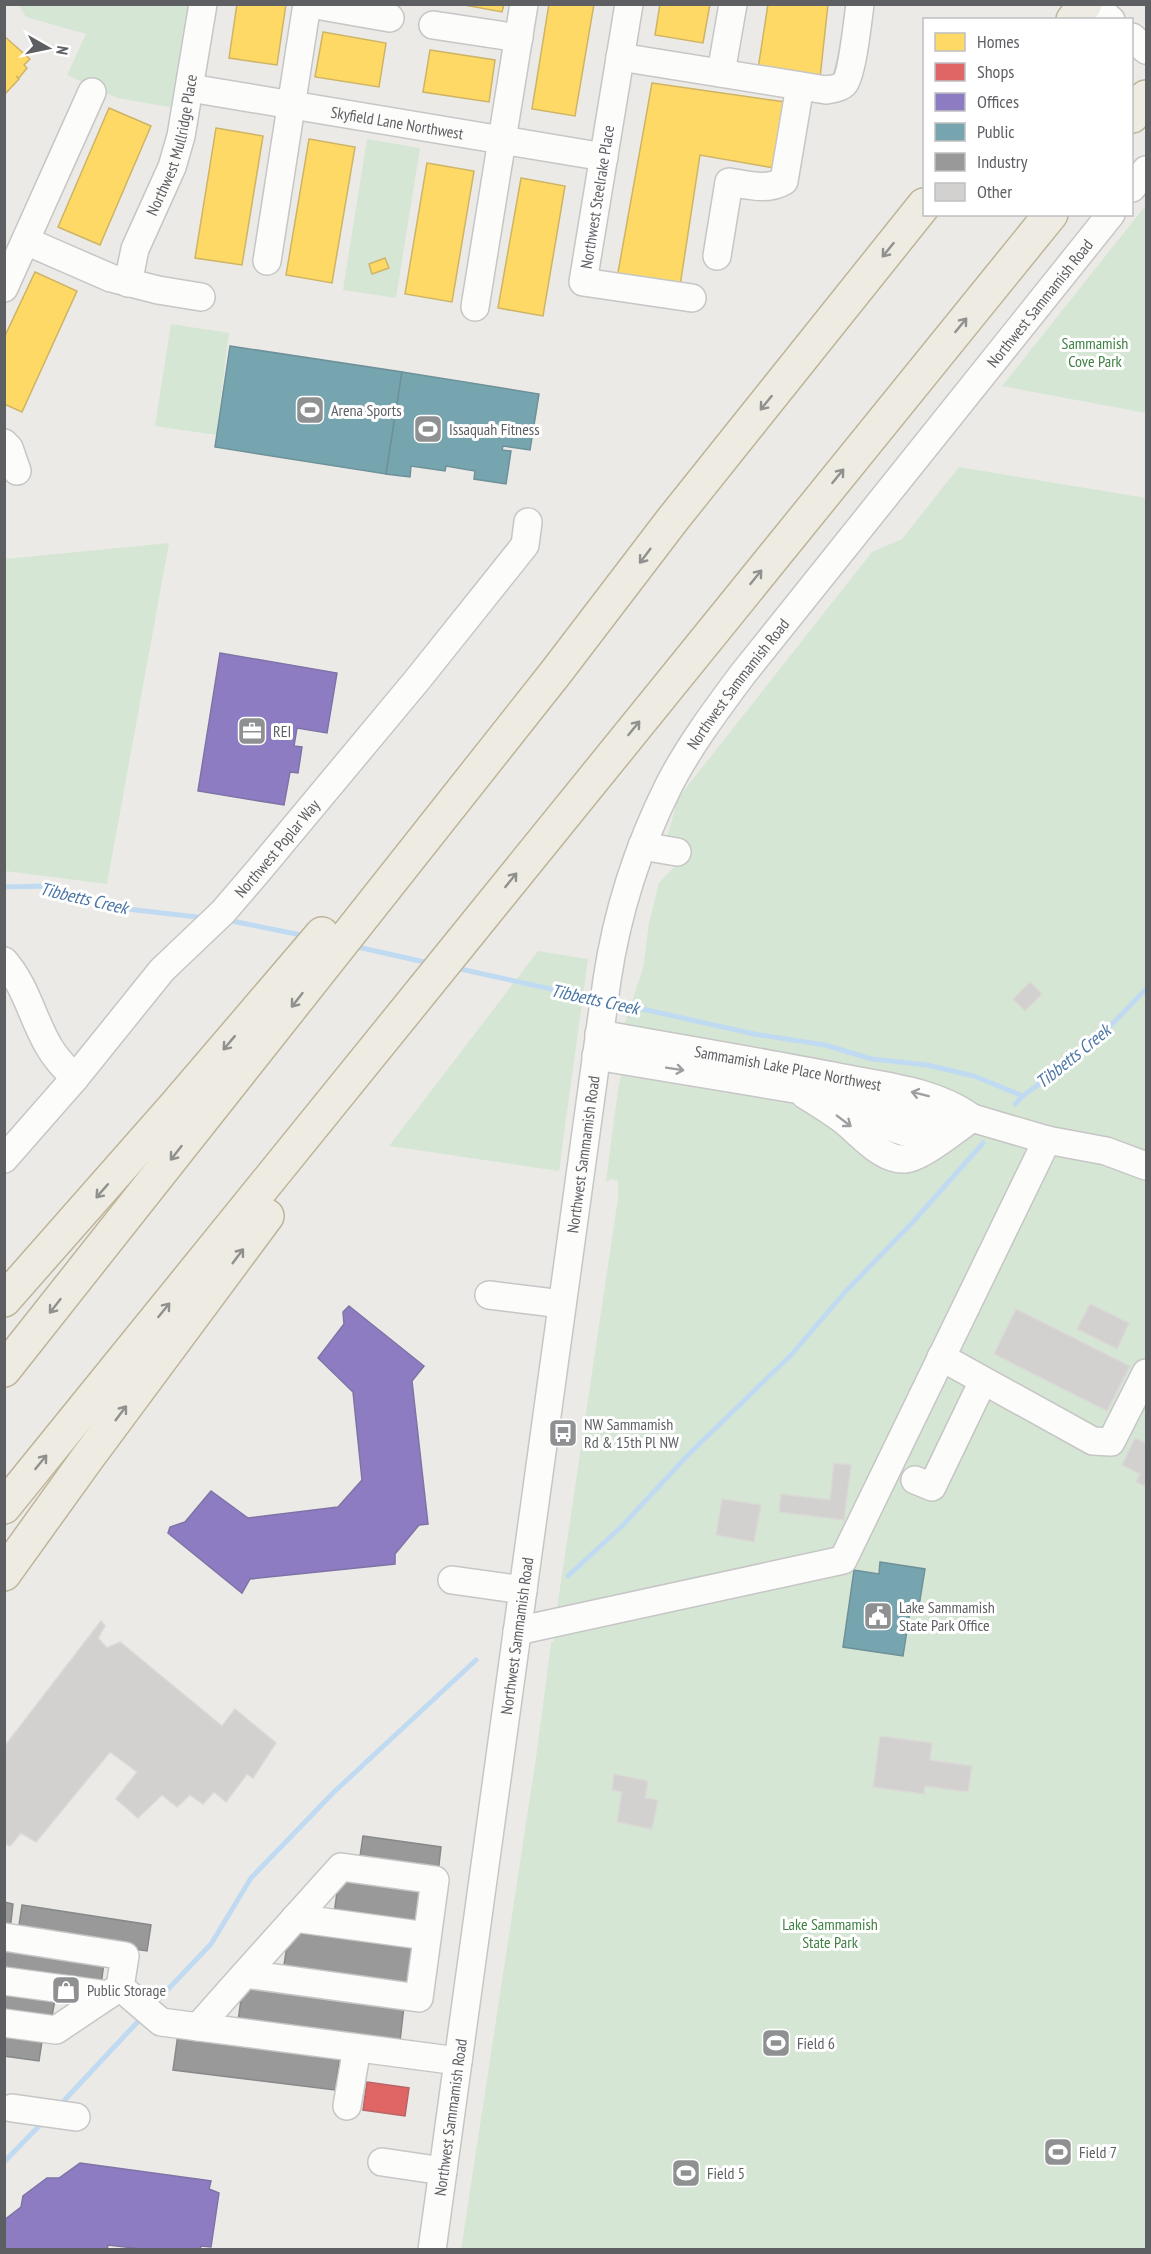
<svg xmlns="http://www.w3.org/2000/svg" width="1151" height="2254" font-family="'PT Sans Narrow',sans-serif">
<rect width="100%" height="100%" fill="#ebeae7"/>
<g fill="#d6e6d4">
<polygon points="19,5 203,5 186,110 117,98 67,75 86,34 26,17"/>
<polygon points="367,139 420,148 396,298 343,290"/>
<polygon points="1146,205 1146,413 1002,386"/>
<polygon points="171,324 229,333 216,435 155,426"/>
<polygon points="959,467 1146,498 1146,2249 461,2250 537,1751 551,1643 554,1641 559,1608 557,1608 618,1198 618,1181 611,1179 606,1182 618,1089 623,1067 620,1038 643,968 649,923 659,883 680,861 689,842 666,841 678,798 872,552 902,539"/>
<polygon points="169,543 107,884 5,871 5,559"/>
<polygon points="538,951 588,959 559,1171 389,1146"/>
</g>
<g fill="#ffd966" stroke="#ceb465" stroke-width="1.5">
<polygon points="237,4 286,4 277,65 229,58"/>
<polygon points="459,4 504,4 502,12"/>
<polygon points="549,4 594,4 575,116 532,109"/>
<polygon points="660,4 710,4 703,43 655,35"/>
<polygon points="768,4 828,4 820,78 758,69"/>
<polygon points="323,32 386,43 379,87 315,77"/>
<polygon points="4,36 30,59 24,65 27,68 19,78 16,76 19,79 4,95"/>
<polygon points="430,50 495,60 489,102 423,92"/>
<polygon points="652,83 785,102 774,168 700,155 680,286 617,278"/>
<polygon points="109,108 151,126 100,245 58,227"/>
<polygon points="216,128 263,136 242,265 195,258"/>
<polygon points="309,139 355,147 332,283 286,275"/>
<polygon points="427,163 474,171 452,302 405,294"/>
<polygon points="521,178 565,186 543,316 498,308"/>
<polygon points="385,258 389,268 372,274 369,264"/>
<polygon points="35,272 77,291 22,412 4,404 4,338"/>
</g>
<polygon fill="#e06666" stroke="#b96465" stroke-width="1.5" points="367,2082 409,2088 405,2116 363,2110"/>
<g fill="#8e7cc3" stroke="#7f73a6" stroke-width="1.5">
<polygon points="220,653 337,673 327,733 297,728 294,746 302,747 298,773 290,772 284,805 198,791"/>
<polygon points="349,1306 424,1366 412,1381 428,1524 419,1525 395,1554 395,1564 250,1579 242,1593 168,1533 170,1527 185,1522 211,1491 248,1518 338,1507 362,1480 353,1392 318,1358 344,1324 343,1312"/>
<polygon points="80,2163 211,2181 209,2189 219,2193 211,2247 201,2246 200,2250 151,2250 108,2245 107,2250 4,2250 4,2220 21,2207 23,2196 47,2178 59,2178"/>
</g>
<g fill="#76a5af" stroke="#6e9098" stroke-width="1.5">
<polygon points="230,346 402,372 386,474 215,447"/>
<polygon points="402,372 539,394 530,450 503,446 502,450 511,451 506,484 474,479 475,471 446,466 445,471 411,466 410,477 386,474"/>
<polygon points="880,1562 925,1569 919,1606 911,1605 903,1656 843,1647 854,1570 879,1574"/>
</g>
<g fill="#999" stroke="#878889" stroke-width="1.5">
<polygon points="363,1836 441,1847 438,1873 359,1863"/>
<polygon points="339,1878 420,1890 415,1925 334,1914"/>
<polygon points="4,1902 13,1904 10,1930 4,1930"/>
<polygon points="22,1905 151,1925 147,1951 18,1932"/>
<polygon points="290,1927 412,1944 406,1989 283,1971"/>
<polygon points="4,1949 104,1962 101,1986 4,1973"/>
<polygon points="243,1985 404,2006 400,2041 238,2021"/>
<polygon points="4,1993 55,2000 51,2021 4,2014"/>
<polygon points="178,2034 340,2055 335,2090 173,2070"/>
<polygon points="4,2036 42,2041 39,2061 4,2056"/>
</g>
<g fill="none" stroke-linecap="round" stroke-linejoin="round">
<g stroke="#c0dbf1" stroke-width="5">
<polyline points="4,887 48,886 101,906 206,918"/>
<polyline points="227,920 306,936"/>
<polyline points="353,946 429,963"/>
<polyline points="456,968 596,999"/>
<polyline points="611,1002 754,1034 825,1045 872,1059 927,1065 974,1076 1023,1096 1095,1042 1146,989"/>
<polyline points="1015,1104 1023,1096"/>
<polyline points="568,1576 622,1526 689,1454 792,1354 845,1292 912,1223 983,1143"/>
<polyline points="154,2004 211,1944 251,1878 334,1792 476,1660"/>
<polyline points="60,2105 144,2015"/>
<polyline points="4,2162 43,2122"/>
</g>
</g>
<g fill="#d2d1cf" stroke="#dad9d6" stroke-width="1.5">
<polygon points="1030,982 1042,994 1025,1011 1013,999"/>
<polygon points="1090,1304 1129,1323 1117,1349 1077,1329"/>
<polygon points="1016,1309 1130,1366 1107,1411 994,1354"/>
<polygon points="1135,1438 1146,1443 1146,1487 1136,1482 1140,1474 1122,1465"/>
<polygon points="834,1463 851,1465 844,1520 779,1512 781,1494 830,1500"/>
<polygon points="722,1499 761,1505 754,1542 716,1535"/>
<polygon points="101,1621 105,1626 98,1638 107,1648 120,1642 222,1726 235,1709 276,1743 253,1778 247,1774 226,1802 214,1792 203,1804 190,1795 177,1807 162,1795 138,1818 116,1799 137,1772 110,1752 36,1842 21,1833 10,1846 4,1843 4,1747"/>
<polygon points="880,1736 932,1743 930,1760 972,1766 968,1792 925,1786 924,1794 873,1787"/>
<polygon points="614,1774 648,1781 645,1798 658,1800 652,1829 617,1822 622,1792 612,1790"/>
</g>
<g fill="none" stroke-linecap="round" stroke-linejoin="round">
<g stroke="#c6c6c6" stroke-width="30">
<g id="minor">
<polyline points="310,4 390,18"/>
<polyline points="629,4 583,282 692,298"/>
<polyline points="1093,4 1111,20"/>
<polyline points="433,25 519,38"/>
<polyline points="1132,37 1146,50"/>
<path d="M620,57L826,90C831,89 839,89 844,84C852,76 858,19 860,4"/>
<polyline points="721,73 733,4"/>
<path id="s1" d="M190,88L604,157"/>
<polyline points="1132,188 1146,170"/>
<polyline points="26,241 111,278 158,290 201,297"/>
<path d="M717,256L729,182C748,185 767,191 784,181L800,86"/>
<polyline points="267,261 307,4"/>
<path id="s2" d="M128,283L135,249L172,167L181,136L203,4"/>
<polyline points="4,288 92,92"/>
<polyline points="475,307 524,4"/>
<polyline points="4,443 9,448 17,471"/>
<polyline points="642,846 677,852"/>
<path d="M4,961C26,986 32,1017 48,1045C55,1058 65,1068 75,1078"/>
<path id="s3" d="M599,1034C677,1048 755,1061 833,1076C880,1086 931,1089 971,1117"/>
<polyline points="596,1056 843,1097 915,1115 938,1118 972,1118 1047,1140 1106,1151 1146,1166"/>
<path d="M805,1095C818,1103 831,1111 843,1120C860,1133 882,1161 905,1159C921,1158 958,1128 972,1118"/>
<path d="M857,1108C883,1127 909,1135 941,1140"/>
<path id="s4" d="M4,1159L75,1078L162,970L223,912L259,870L418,679L525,545L528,522"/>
<polyline points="489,1295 562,1304"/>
<polyline points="941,1357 1093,1441 1111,1442 1146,1373"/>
<polyline points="915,1480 932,1487 983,1381"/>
<polyline points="452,1580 523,1590"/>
<polyline points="517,1631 843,1560 1047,1140"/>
<polyline points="295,1918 427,1936"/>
<polyline points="4,1937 125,1956 120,1987 56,2030 4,2023"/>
<polyline points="4,1981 108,1995"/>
<polyline points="120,1987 161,2022 458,2061"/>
<polyline points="198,2027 245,1974 419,1998 435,1880 341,1867 245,1974"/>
<polyline points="347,2106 357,2048"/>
<polyline points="12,2108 76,2117"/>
<polyline points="382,2162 443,2171"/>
<path id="s5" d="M432,2250L607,980C617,912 638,847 669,785C689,746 716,710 742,675L1111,214"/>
</g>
</g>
<g stroke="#beb498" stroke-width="36">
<g id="highway">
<polyline points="1073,20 1085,4"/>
<polyline points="1132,116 1146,97"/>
<polyline points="4,1300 175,1106 322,934"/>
<polyline points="4,1370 557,671 673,519 924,205"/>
<polyline points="4,1507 1051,214"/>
<polyline points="4,1574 86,1460 267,1216"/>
</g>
</g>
<use href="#minor" stroke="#fcfcfb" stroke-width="27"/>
<use href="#highway" stroke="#eeebe2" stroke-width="33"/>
</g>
<defs><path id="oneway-shaft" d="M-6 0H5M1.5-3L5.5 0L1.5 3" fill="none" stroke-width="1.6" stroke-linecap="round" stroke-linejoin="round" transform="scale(1.5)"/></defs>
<g stroke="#90908f">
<use href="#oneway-shaft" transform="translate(888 250) rotate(129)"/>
<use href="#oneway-shaft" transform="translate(961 325) rotate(-51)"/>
<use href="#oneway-shaft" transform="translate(766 403) rotate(129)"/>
<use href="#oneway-shaft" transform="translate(838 476) rotate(-51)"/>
<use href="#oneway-shaft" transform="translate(645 556) rotate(127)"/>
<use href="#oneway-shaft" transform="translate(756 577) rotate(-51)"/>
<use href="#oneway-shaft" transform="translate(634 728) rotate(-51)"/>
<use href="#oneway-shaft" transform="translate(511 880) rotate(-51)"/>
<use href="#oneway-shaft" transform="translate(297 1000) rotate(128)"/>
<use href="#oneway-shaft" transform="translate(229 1043) rotate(130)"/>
<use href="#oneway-shaft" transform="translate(176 1153) rotate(128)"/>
<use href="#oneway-shaft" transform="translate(102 1191) rotate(131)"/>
<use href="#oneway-shaft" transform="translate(238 1256) rotate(-53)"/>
<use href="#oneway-shaft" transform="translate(55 1306) rotate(128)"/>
<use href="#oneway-shaft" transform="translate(164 1310) rotate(-51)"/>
<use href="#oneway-shaft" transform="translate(121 1413) rotate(-53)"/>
<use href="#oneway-shaft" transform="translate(41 1462) rotate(-51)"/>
</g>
<g stroke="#9d9ea0">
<use href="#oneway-shaft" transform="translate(675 1069) rotate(9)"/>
<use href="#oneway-shaft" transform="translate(920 1094) rotate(-166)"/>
<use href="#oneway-shaft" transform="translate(844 1121) rotate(37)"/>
</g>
<defs>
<g id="stadium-square" transform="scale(1.5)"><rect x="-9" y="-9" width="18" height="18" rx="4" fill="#8f9091" stroke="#fff"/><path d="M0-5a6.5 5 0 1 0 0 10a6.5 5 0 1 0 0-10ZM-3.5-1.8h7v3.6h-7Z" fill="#fff"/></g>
<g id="office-square" transform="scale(1.5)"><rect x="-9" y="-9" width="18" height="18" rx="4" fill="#8f9091" stroke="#fff"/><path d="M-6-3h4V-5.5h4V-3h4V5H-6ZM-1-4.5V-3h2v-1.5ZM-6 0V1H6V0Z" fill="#fff"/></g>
<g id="bus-square" transform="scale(1.5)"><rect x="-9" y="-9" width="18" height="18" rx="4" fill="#8f9091" stroke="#fff"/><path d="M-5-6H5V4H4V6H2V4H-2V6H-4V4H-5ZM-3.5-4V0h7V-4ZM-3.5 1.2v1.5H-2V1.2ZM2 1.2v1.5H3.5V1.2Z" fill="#fff"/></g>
<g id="civic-square" transform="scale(1.5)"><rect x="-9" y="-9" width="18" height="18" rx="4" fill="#8f9091" stroke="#fff"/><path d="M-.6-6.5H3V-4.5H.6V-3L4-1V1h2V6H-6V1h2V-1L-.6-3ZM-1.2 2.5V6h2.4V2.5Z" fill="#fff"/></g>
<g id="shop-square" transform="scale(1.5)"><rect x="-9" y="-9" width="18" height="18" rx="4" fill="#8f9091" stroke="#fff"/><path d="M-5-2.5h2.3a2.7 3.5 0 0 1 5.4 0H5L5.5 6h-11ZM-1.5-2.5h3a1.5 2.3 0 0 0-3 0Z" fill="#fff"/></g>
</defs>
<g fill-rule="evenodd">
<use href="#stadium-square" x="310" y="410"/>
<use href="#stadium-square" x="428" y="429"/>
<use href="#office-square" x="252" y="731"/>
<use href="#bus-square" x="563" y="1433"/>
<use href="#civic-square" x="878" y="1616"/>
<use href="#shop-square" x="66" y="1990"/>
<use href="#stadium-square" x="776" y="2043"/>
<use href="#stadium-square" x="1058" y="2152"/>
<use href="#stadium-square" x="686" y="2173"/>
</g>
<g text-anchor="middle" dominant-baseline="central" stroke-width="6" stroke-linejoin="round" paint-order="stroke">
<g font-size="16" fill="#5d5f63" stroke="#fff">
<text stroke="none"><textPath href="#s1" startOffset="210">Skyfield Lane Northwest</textPath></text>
<text stroke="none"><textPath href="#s2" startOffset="146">Northwest Mullridge Place</textPath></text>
<text transform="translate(597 197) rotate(-81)">Northwest Steelrake Place</text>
<text stroke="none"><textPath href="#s5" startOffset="2096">Northwest Sammamish Road</textPath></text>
<text stroke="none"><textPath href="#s5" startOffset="1610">Northwest Sammamish Road</textPath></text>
<text stroke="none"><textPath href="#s4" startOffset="414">Northwest Poplar Way</textPath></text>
<text stroke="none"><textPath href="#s3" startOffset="192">Sammamish Lake Place Northwest</textPath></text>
<text stroke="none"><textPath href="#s5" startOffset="1106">Northwest Sammamish Road</textPath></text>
<text stroke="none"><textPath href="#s5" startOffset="620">Northwest Sammamish Road</textPath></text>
<text stroke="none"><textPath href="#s5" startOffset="134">Northwest Sammamish Road</textPath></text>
</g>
<g font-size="16" fill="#3f8043" stroke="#fff">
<text x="1095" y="343">Sammamish<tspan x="1095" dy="18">Cove Park</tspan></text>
<text x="830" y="1924">Lake Sammamish<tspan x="830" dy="18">State Park</tspan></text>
</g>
<g font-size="16" fill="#5d5f63" stroke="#fff" text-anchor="start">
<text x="331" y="410">Arena Sports</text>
<text x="449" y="429">Issaquah Fitness</text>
<text x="273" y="731">REI</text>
<text x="584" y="1424">NW Sammamish<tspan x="584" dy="18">Rd &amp; 15th Pl NW</tspan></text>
<text x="899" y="1607">Lake Sammamish<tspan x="899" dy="18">State Park Office</tspan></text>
<text x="87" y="1990">Public Storage</text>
<text x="797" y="2043">Field 6</text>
<text x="1079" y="2152">Field 7</text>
<text x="707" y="2173">Field 5</text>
</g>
<g font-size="18" font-style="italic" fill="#4c76a6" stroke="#fff">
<text transform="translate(84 898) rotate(13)">Tibbetts Creek</text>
<text transform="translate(595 999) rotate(12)">Tibbetts Creek</text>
<text transform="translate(1073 1056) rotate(-39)">Tibbetts Creek</text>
</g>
</g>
<rect width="1151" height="2254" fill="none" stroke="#5d5f63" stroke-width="12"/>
<rect x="923" y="18" width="210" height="198" fill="#ffffff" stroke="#bebfc1" stroke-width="1.5"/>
<rect x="935" y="33" width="30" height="18" fill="#ffd966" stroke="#bebfc1" stroke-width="1.5"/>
<text x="977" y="48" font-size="18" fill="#5d5f63">Homes</text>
<rect x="935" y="63" width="30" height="18" fill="#e06666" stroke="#bebfc1" stroke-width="1.5"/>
<text x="977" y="78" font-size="18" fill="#5d5f63">Shops</text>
<rect x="935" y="93" width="30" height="18" fill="#8e7cc3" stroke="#bebfc1" stroke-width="1.5"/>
<text x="977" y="108" font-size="18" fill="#5d5f63">Offices</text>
<rect x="935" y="123" width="30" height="18" fill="#76a5af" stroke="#bebfc1" stroke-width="1.5"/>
<text x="977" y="138" font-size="18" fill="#5d5f63">Public</text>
<rect x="935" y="153" width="30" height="18" fill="#999999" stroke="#bebfc1" stroke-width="1.5"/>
<text x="977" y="168" font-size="18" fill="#5d5f63">Industry</text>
<rect x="935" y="183" width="30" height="18" fill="#d2d1cf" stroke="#bebfc1" stroke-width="1.5"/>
<text x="977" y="198" font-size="18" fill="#5d5f63">Other</text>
<g transform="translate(48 48) rotate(99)" stroke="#ffffff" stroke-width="4.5" paint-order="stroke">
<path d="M0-4.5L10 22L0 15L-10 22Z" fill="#5d5f63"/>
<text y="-9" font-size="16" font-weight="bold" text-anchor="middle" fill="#5d5f63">N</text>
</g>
</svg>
